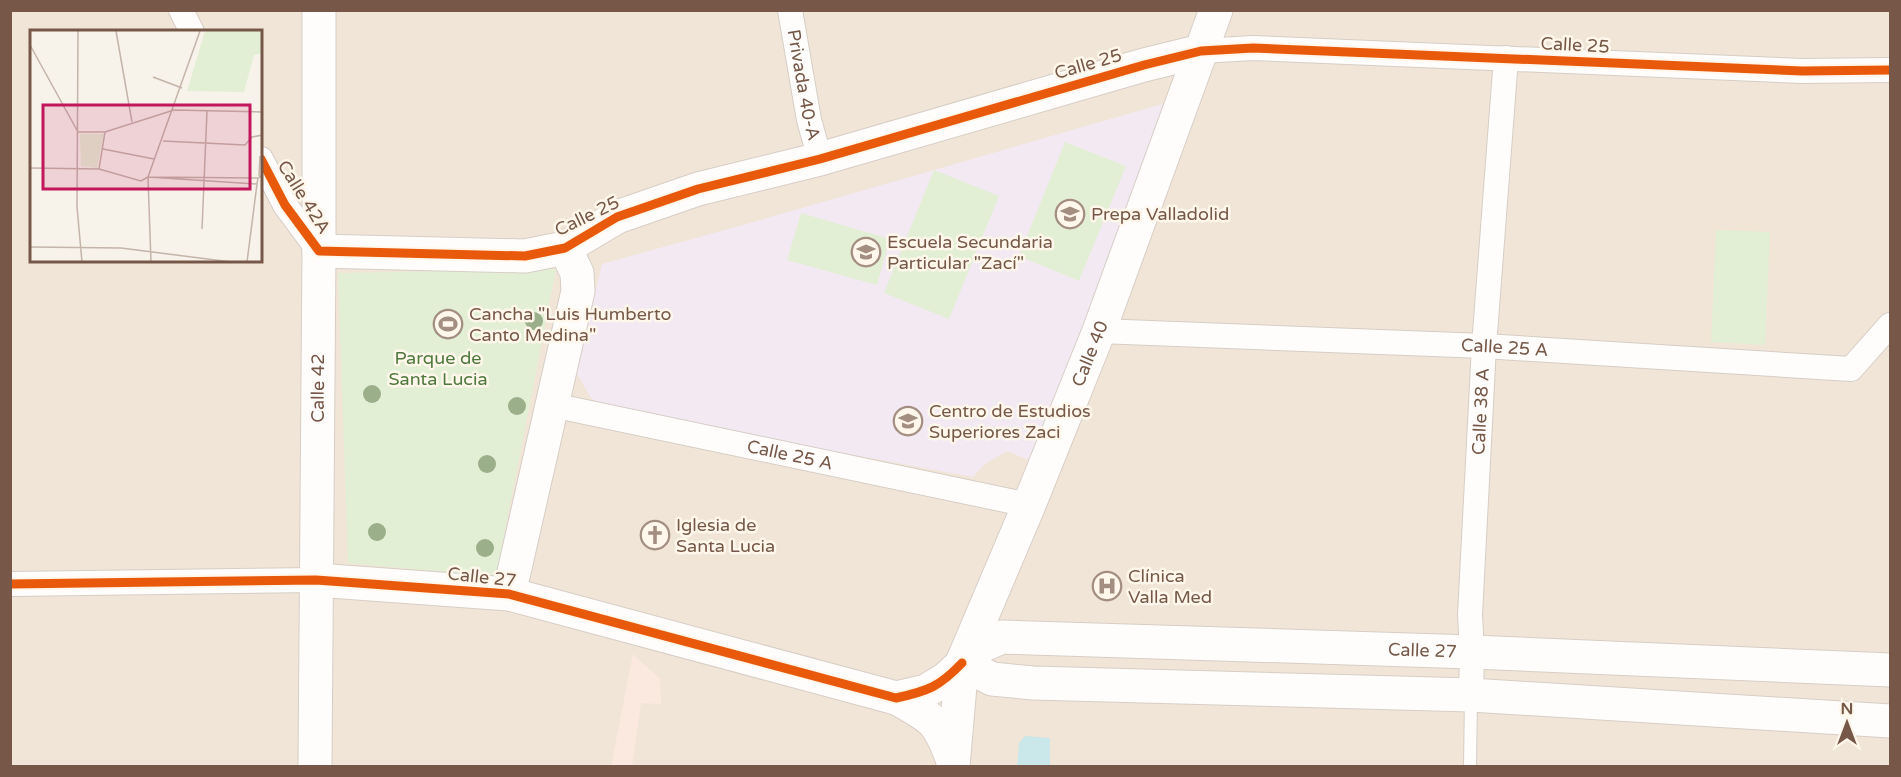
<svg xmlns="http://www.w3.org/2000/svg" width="1901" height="777" font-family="'Varela Round',sans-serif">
<rect width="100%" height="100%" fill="#f7f2ea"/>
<path fill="#f1e5d7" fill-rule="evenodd" d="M11,11H1890V766H11ZM32,32H261V261H32Z"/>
<polygon fill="#fbe9e0" points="633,654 660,679 661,704 641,703 632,766 611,766"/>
<polygon fill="#f3e9f3" points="1166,103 1038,464 1007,451 985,464 973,477 729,432 615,414 591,398 576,372 602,264 750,223"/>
<g fill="#e3efd4">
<polygon points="1065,142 1126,166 1079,281 1019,256"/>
<polygon points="934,170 999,196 949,319 884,293"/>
<polygon points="801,213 890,239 877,285 787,260"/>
<polygon points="1716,230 1770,232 1765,345 1711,342"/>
<polygon points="556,269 496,577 348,563 338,273"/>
</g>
<polygon fill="#cae7e9" points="1025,736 1050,738 1050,766 1017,766 1019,743"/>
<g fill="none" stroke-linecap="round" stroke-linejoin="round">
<g stroke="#d6cec6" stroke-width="14">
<polyline id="lane" points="1470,766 1471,696"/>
</g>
<g stroke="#d6cec6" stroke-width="26">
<g id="street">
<polyline points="181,10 192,32"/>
<path id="s1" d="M790,10L809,120L820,159"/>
<polyline points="1201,51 1253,48 1802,71 1890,70"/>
<polyline points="261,159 285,205 319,251"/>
<path id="s2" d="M1099,331L1484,346L1851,369L1890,325"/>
<path id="s3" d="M552,405L1029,505"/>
<polyline points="10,584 316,580"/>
<path id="s4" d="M1471,695L1472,652L1470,615L1484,346L1506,58"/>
</g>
</g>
<g stroke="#d7cec6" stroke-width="35">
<g id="secondary">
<polyline points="319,251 525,256 565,248 617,217 698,189 820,159 1144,65 1201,51"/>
<path id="s5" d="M316,580L509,594L896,698L926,691L946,679L981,646L1002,637L1472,652L1890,670"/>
<polyline points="509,594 578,291 577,273 565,248"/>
<polyline points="962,663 992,679 1033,683 1471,695 1890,721"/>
<path d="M896,698C934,719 938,720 953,761"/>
<path id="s6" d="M315,766L319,251V10"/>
<path id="s7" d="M953,766L962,663L1029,505L1099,331L1216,10"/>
</g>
</g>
<use href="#lane" stroke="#fefdfc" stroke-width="12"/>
<use href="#street" stroke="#fefdfc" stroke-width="24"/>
<use href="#secondary" stroke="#fefdfc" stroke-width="33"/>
<g stroke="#fff7eb" stroke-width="13">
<g id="cycleway">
<polyline points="261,159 285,205 319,251 525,256 565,248 617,217 698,189 820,159 1144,65 1201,51 1253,48 1802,71 1890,70"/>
<path d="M10,584L316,580L509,594L896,698C928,691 939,687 962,663"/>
</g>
</g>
<use href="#cycleway" stroke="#e8590c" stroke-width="9"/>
</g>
<g fill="#9baf8b">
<circle cx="534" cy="321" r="9"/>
<circle cx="372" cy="394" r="9"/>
<circle cx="517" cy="406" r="9"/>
<circle cx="487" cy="464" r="9"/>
<circle cx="377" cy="532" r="9"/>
<circle cx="485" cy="548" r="9"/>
</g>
<defs>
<g id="school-ring" transform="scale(1.5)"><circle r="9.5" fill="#fff7eb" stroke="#a48e81" stroke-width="1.5"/><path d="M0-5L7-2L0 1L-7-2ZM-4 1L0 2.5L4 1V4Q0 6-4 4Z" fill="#a48e81"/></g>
<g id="stadium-ring" transform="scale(1.5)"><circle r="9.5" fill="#fff7eb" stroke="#a48e81" stroke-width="1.5"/><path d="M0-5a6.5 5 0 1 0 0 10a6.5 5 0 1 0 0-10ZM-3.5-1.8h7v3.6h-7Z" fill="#a48e81"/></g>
<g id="university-ring" transform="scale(1.5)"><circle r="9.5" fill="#fff7eb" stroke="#a48e81" stroke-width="1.5"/><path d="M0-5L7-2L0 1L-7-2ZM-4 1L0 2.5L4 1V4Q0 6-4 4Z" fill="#a48e81"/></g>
<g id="church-ring" transform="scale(1.5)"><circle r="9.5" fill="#fff7eb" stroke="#a48e81" stroke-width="1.5"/><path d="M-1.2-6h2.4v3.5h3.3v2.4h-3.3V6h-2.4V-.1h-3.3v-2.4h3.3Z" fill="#a48e81"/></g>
<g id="hospital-ring" transform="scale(1.5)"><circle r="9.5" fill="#fff7eb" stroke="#a48e81" stroke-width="1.5"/><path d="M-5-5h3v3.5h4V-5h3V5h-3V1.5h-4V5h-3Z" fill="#a48e81"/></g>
</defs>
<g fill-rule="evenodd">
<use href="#school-ring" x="1070" y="214"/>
<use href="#school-ring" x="866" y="252"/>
<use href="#stadium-ring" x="448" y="324"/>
<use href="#university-ring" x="908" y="421"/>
<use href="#church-ring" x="655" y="535"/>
<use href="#hospital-ring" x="1107" y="586"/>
</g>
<g text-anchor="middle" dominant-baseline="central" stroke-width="5" stroke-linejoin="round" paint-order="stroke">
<g font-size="18" fill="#775848" stroke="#fff7eb">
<text transform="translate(1575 45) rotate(3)">Calle 25</text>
<text transform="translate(1088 64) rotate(-16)">Calle 25</text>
<text stroke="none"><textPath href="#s1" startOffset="76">Privada 40-A</textPath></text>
<text transform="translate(304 197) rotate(58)">Calle 42A</text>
<text transform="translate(587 216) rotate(-26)">Calle 25</text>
<text stroke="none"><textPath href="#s2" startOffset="406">Calle 25 A</textPath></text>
<text stroke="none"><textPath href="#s7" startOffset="438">Calle 40</textPath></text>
<text stroke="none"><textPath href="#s6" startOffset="378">Calle 42</textPath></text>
<text stroke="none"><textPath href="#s4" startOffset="284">Calle 38 A</textPath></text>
<text stroke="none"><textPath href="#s3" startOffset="243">Calle 25 A</textPath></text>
<text transform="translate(482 577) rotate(6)">Calle 27</text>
<text stroke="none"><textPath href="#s5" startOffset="1140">Calle 27</textPath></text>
</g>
<g font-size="18" fill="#775848" stroke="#fff7eb" text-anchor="start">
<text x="1091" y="214">Prepa Valladolid</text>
<text x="887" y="242">Escuela Secundaria<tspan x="887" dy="21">Particular "Zací"</tspan></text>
<text x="469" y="314">Cancha "Luis Humberto<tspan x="469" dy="21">Canto Medina"</tspan></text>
<text x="929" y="411">Centro de Estudios<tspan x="929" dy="21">Superiores Zaci</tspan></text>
<text x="676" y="525">Iglesia de<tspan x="676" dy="21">Santa Lucia</tspan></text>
<text x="1128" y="576">Clínica<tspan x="1128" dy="21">Valla Med</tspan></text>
</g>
<g font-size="18" fill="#4f783d" stroke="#fff7eb">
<text x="438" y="358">Parque de<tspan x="438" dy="21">Santa Lucia</tspan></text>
</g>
</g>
<g transform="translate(30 30)">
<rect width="232" height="232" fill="#f7f2ea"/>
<path d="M175,1H232V23L224,25L214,62L157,61ZM50,104H74L67,138L51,136Z" fill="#e3efd4"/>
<path fill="none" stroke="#c4b4a9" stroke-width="1.5" d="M48,1L47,177L52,232M86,1L102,92M0,15L48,102H75L144,80L233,82M123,47L152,58M133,111L215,115L222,107L233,105M73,119L124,129M0,138L69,139L111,151L118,147M69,139L75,102M229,146L230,126M118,147L228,148L233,145M118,147L227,154L228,148M172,199L177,81M0,217L91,218L201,232M121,232L118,147L170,1M217,232L227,154"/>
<path fill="#c2185b" fill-opacity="0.15" stroke="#c2185b" stroke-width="3" d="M13,75H220V159H13Z"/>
<rect width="232" height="232" fill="none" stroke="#775848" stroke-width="3"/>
</g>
<rect width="1901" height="777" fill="none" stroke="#775848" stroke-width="24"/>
<g transform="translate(1847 723)" stroke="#fff7eb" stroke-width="4.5" paint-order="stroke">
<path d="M0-4.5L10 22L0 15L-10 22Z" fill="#775848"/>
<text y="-9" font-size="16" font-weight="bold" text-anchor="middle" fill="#775848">N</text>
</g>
</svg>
